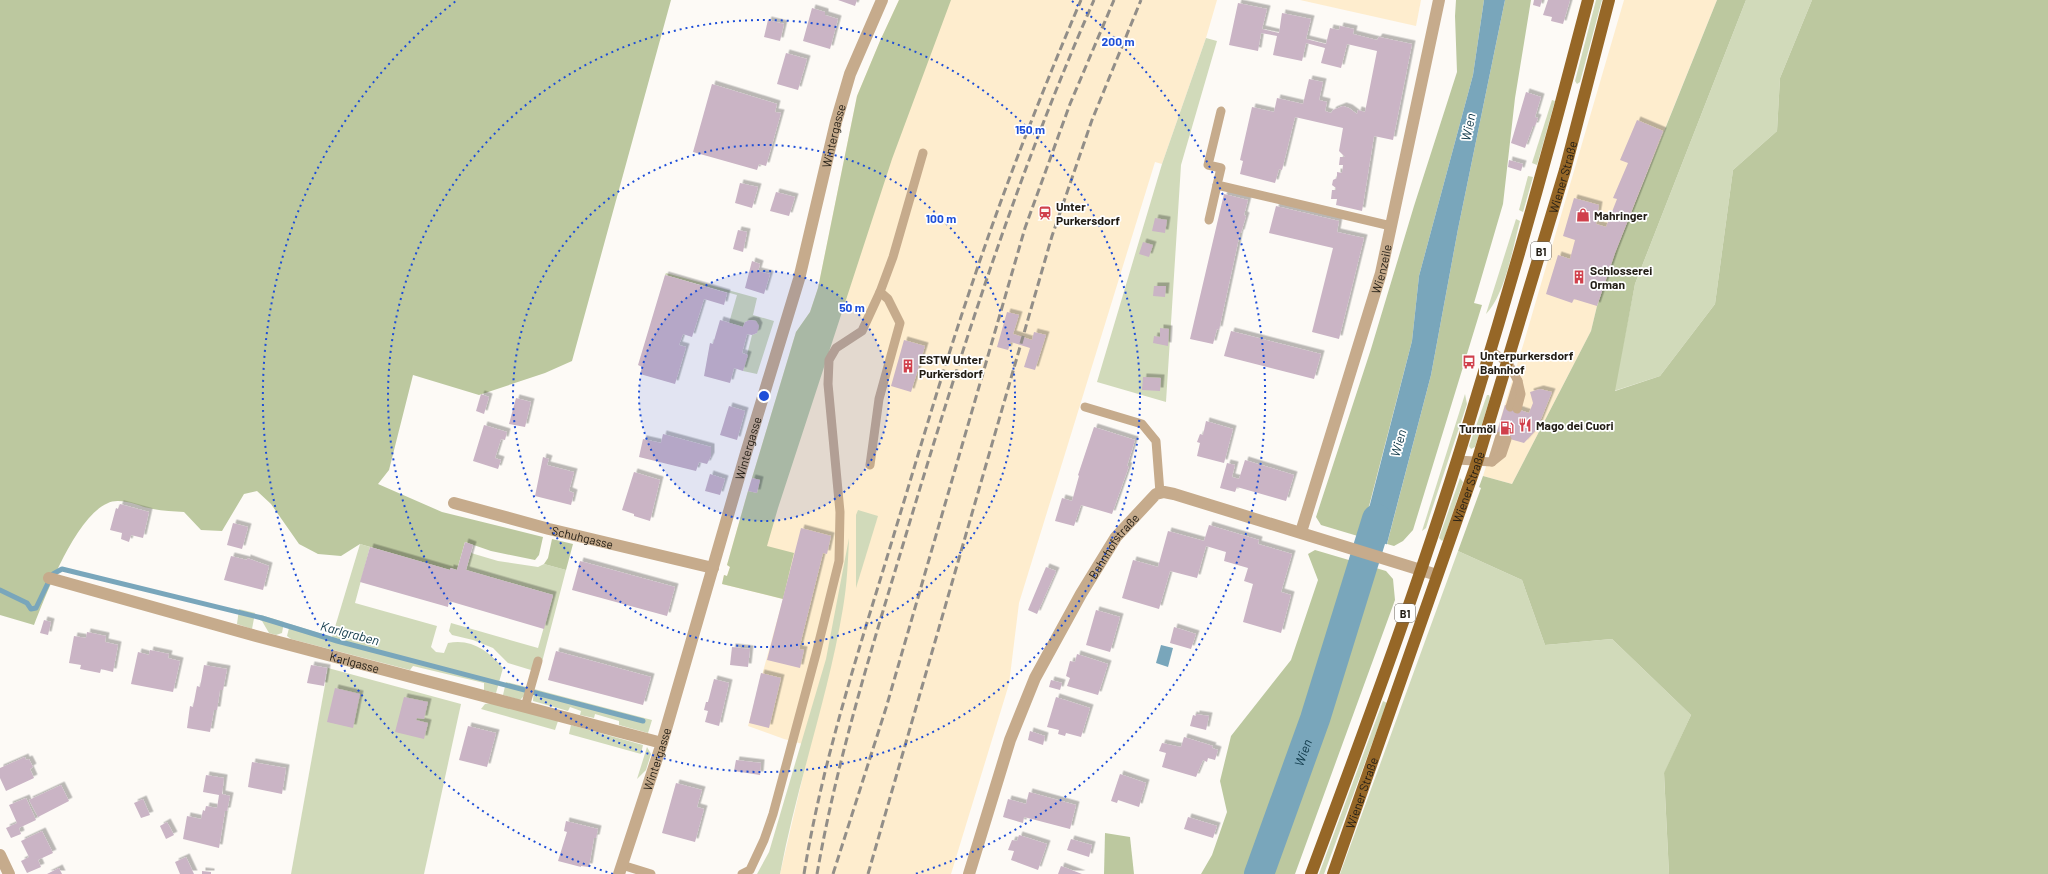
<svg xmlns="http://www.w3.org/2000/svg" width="2048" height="874" font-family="Barlow,sans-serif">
<defs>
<filter id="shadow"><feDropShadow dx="3.5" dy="-3.5" stdDeviation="0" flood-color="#0004"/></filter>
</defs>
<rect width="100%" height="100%" fill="#fdfaf6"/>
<g fill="#feedce">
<polygon points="899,0 1217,0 1206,38 1162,164 1155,162 1019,603 1009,684 951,874 780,874 810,746 784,739 748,726 783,599 722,584 724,575 727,576 730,567 727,565 745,501 796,332 810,312 818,288 857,96 880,41"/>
<polygon points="1300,0 1421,0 1416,26"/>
<polygon points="1624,0 1717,0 1645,178 1597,306 1591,331 1512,484 1483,476 1524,342"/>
</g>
<g fill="#d1daba">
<polygon points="1596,0 1602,0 1580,82 1577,84 1575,81"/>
<polygon points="1746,0 1812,0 1780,78 1777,131 1733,170 1715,304 1660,376 1614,391 1635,284"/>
<polygon points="1206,38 1217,41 1181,165 1166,402 1097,382 1162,164"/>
<polygon points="1552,100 1555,101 1537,165 1532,163"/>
<polygon points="1528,176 1533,177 1523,212 1519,210"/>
<path d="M1516,219L1520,221C1513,247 1505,295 1486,314Z"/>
<polygon points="666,273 757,298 753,315 774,321 757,374 743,371 752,335 757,333 756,321 750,320 745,322 743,327 729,323 737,295 665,275"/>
<polygon points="1465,394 1467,404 1429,518 1426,528 1422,531"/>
<polygon points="1487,395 1489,395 1490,398 1475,447 1471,449 1469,446"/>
<polygon points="1460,478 1463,482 1444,539 1442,541 1439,538"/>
<polygon points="858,510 878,516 856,588 856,515"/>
<path d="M849,538C848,562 847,585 843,608C828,698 797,784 780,874H757L769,852L826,659Z"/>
<path d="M360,544L370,547L355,603L437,626L431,647L436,652L444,653L448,643C471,638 489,651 503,668L496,693L484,690V683L413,666L410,670L291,639L287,636L290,624L332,637Z"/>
<polygon points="1458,551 1522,580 1545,645 1612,639 1691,715 1664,774 1669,874 1340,874"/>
<polygon points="471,553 498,561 538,567 544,564 566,570 542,662 531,670 508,663 493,648 473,640 452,635 449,631 451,623 538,648 553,595 466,570"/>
<polygon points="239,609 255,613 252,629 237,624"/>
<polygon points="261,615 284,622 282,633 276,635 269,633 262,621 260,620"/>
<polygon points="328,668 461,704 424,874 291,874"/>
<polygon points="506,682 527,687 525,695 520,700 503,695"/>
<polygon points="534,689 652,720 648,733 619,725 619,721 595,714 594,718 580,715 581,711 570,707 568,711 533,701"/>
<polygon points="1383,701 1387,703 1324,874 1319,874"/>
<polygon points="491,703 558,721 555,730 481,709 485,704"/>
<polygon points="571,725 643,745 641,754 569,734"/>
<polygon points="647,747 651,754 646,770 637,779"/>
</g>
<g fill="#bcc89f">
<path d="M0,0H671L572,361L545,373L479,395L413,375L389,470L378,484L442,512L543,537L539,555L535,560L491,551L465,542L457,570L451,568L450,570L360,544L341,556L318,554L299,544L271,504L257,491L244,494L222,531L201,530L184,512C174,511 163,511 153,509C141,507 130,501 118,501C81,500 46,595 34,625L0,615Z"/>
<polygon points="899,0 951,0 892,159 778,508 767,546 794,553 783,599 722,584 724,575 727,576 730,567 727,565 748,491 757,493 760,480 752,478 796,332 810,312 818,288 857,96 880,41"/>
<polygon points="1456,0 1484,0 1473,75 1419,276 1412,341 1361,537 1321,525 1316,517 1371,349 1414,206 1457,72 1455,16"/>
<polygon points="1505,0 1531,0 1515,98 1503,204 1474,303 1482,305 1413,530 1403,541 1394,546 1387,544 1431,375 1458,229"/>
<polygon points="1717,0 1746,0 1635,284 1615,391 1660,376 1715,304 1733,170 1777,131 1780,78 1812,0 2048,0 2048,874 1669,874 1664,773 1691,715 1612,639 1545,645 1522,580 1458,551 1481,488 1479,487 1483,476 1512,484 1591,331 1597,306 1615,253"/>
<polygon points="552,539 573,544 566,570 544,564 548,558"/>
<polygon points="1315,550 1386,571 1393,579 1395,600 1295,874 1201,874 1212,855 1227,812 1220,781 1231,736 1291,660 1318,580 1308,554"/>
<polygon points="1105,833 1130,837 1134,874 1104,874"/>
</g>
<g fill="#79a6bb">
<polygon points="1484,0 1505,0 1458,229 1431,375 1384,555 1359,547 1412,341 1419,276 1473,75"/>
<polygon points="1161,645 1173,648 1168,667 1156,663"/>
</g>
<polygon fill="#fdfaf6" points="1359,536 1389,545 1386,555 1357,547"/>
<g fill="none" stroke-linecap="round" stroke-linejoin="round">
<g stroke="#79a6bb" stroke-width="5">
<polyline points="53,574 62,569 262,618 337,641 643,721"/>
<polyline points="0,590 27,603 31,609 36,608 48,583"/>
</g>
<path stroke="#79a6bb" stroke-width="30" id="s1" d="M1259,874L1315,719L1377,519"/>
</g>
<g fill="#cab4c5" filter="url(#shadow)">
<polygon points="838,0 857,0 855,6"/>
<polygon points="1534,0 1542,0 1540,7 1533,5"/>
<polygon points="1548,0 1570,0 1563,24 1551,21 1552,17 1543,15"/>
<polygon points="1238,3 1267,9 1262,29 1279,33 1282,13 1311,19 1306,39 1326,44 1330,28 1339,30 1340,26 1354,29 1353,34 1377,40 1379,37 1412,44 1393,140 1374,136 1362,211 1336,205 1337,199 1331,199 1332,190 1336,190 1336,188 1332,185 1333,180 1337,178 1337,172 1342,173 1343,165 1339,165 1340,157 1345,157 1339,151 1343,128 1295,117 1282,170 1279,169 1275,183 1240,174 1243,161 1240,160 1252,107 1274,112 1277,98 1303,104 1309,79 1323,82 1319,100 1327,102 1325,111 1331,113 1333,110 1343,106 1349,108 1357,114 1358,110 1365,112 1377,51 1347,44 1341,68 1321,63 1325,48 1306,43 1302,61 1273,55 1277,36 1261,33 1258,51 1229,45"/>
<polygon points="812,8 825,12 825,15 838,19 830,49 803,41"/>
<polygon points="768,20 784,24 780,41 764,37"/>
<polygon points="786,53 807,59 798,90 777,84"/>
<polygon points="712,84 777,104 775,112 781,113 766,166 759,164 757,170 693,152"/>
<polygon points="1526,92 1541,97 1535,117 1538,118 1535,126 1533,126 1525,148 1511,143"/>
<polygon points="1637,120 1663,131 1615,253 1597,306 1574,299 1572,303 1546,294 1558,255 1570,259 1575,240 1563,236 1574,198 1599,205 1596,224 1606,227 1617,199 1613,198 1628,163 1620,160"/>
<polygon points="1509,160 1523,164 1521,171 1508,167"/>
<polygon points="740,183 758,187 752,208 735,203"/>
<polygon points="776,192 795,197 789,216 770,211"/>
<polygon points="1224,194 1248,200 1244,215 1246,216 1241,233 1240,233 1219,330 1217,329 1213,344 1190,339"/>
<polygon points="1276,206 1339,221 1337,232 1364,238 1339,339 1312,332 1333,248 1269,233"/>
<polygon points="1155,218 1167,220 1165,233 1152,231"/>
<polygon points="738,230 747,232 743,252 733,249"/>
<polygon points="1143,242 1153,245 1149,257 1139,254"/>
<polygon points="752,261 760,264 758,271 770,274 764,294 745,288"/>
<polygon points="665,275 727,293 724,305 704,299 692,337 683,334 679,345 686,347 675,384 640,374 642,367 638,365"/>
<polygon points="1154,286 1166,286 1165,297 1153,296"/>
<polygon points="1007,312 1019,315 1013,334 1032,340 1034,332 1046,335 1035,370 1024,367 1030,348 1011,342 1008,350 997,347"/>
<polygon points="720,320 743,327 745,322 750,320 756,321 759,326 757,333 752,335 747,334 742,353 748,355 743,371 734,368 730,383 704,376 710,343 713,344"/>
<polygon points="1160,328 1169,329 1168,346 1153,343 1154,336 1160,337"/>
<polygon points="1231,331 1321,354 1314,379 1224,356"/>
<polygon points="904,340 925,346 911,392 891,386"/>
<polygon points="1143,377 1161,378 1160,391 1142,390"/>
<polygon points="1540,389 1552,392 1537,429 1524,443 1496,435 1505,405 1529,413 1533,403 1530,392"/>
<polygon points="481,394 489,397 484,414 476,411"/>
<polygon points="516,398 531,402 525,427 509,424"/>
<polygon points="729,406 745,411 737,440 720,435"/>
<polygon points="1206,421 1233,429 1224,463 1197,456 1200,443 1197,442 1200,434 1203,435"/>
<polygon points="484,425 507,432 505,440 501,439 495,458 501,460 498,469 473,461"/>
<polygon points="1094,427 1135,440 1127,466 1129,466 1112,514 1081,505 1074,526 1055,521 1062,498 1072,501 1079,476 1078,475"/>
<polygon points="663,434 711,447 711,456 707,464 699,462 696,471 639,457 643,439 661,443"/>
<polygon points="543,457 549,459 547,465 574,472 569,491 574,493 571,505 535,496"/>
<polygon points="1245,460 1294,475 1286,501 1237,487 1235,492 1220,488 1227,463 1235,465 1232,477 1239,479"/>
<polygon points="634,472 660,480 650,521 634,516 634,514 622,510"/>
<polygon points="710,474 725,479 720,495 705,491"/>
<polygon points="752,478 760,480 757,493 748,491"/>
<polygon points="120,504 149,512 143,538 131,535 129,542 121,539 122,533 110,530 116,508 118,509"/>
<polygon points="233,523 248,527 242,549 227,545"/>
<polygon points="1209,525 1259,540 1258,544 1292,554 1281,592 1291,595 1281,633 1243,622 1253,584 1244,581 1248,568 1224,561 1226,552 1206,546 1197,578 1170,571 1159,609 1122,598 1133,560 1158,567 1168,531 1204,541"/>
<polygon points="801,528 831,536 827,554 823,553 799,649 804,650 800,668 767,660"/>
<polygon points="465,542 473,545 466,570 553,595 544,629 449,601 448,607 360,582 370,547 450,570 450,568 457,570"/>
<polygon points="231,556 247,560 247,558 269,566 263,590 224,580"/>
<polygon points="580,561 675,587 667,616 572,590"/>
<polygon points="1046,567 1056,571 1037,614 1028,610"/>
<polygon points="1096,610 1120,617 1110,652 1086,645"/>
<polygon points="44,620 51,622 48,635 40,633"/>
<polygon points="1174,627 1196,634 1191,649 1170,643"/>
<polygon points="87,632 106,636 105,642 118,645 113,672 101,669 100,673 80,669 81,665 69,663 74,636 86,638"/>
<polygon points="732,647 750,649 748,667 730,665"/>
<polygon points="150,650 169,654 168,658 180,661 173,692 131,684 138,652 149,655"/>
<polygon points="556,651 651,677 643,705 548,680"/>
<polygon points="1077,654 1108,664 1098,695 1067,686 1070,678 1066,676 1070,661 1075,662"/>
<polygon points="204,665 227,669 223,690 220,690 217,710 214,710 210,732 187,728 190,706 193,707 197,686 200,687"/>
<polygon points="311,665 327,668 324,686 307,683"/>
<polygon points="761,673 781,678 769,728 749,723"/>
<polygon points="714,679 729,683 719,726 705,722 708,711 704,710 706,702 708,702"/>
<polygon points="1051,680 1062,683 1060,690 1049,687"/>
<polygon points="335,688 360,694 353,728 327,722"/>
<polygon points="404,697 428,702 424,719 417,718 416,720 428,723 424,739 395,732"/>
<polygon points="1056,697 1090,708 1081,737 1066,733 1065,736 1058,734 1059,730 1047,727"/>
<polygon points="1196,714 1209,716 1206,730 1190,726 1193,715 1196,716"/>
<polygon points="468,726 496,733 487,767 459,760"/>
<polygon points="1030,731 1045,736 1043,745 1028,740"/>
<polygon points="1184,737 1213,746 1212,748 1218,750 1215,760 1208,758 1207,762 1203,760 1196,777 1162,767 1166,753 1159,751 1162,743 1181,747"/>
<polygon points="25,757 26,760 29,759 33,767 30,769 34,778 6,791 0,778 0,768"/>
<polygon points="736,760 761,763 760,775 734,771"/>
<polygon points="252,762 286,768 282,794 248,787"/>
<polygon points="1120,774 1146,783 1139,807 1118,800 1117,803 1111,801"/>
<polygon points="206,775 224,778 222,794 230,796 227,811 225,811 219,848 183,839 187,816 201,819 203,810 205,811 206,806 217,808 219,795 203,792"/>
<polygon points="676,783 702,790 697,807 704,809 695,842 662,833"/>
<polygon points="61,785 69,801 38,817 29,800"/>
<polygon points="1029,792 1076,805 1070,829 1024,817 1023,823 1003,817 1008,799 1026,804"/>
<polygon points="26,798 36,820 19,828 21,834 11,838 6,828 17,823 9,805"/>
<polygon points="143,799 150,815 141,818 134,803"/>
<polygon points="1188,817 1217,826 1213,838 1184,829"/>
<polygon points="566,821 598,829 596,838 594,838 589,867 581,866 581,867 558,861 567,832 564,831"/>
<polygon points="167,822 174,835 166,839 160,826"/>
<polygon points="42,831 53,853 38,860 41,867 27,873 21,861 29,857 21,841"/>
<polygon points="1019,835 1047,844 1038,870 1011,860 1014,851 1008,850 1012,840 1017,841"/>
<polygon points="1071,839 1092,845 1089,857 1067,850"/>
<polygon points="186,857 194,874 180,874 175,862"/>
<polygon points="1061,866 1082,874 1058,874"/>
<polygon points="59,868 62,874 47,874"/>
<polygon points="202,871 211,872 211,874 202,874"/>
</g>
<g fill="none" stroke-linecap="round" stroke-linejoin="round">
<g stroke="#c6ab8c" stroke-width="9">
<polyline points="1221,111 1208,165 1221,168 1217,185 1391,226"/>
<polyline points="1209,220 1217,185"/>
<polyline points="1490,350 1508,363 1518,381 1510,407"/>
<polyline points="1085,407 1142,424 1156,441 1160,493"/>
<polyline points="1517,409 1521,394 1518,381"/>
<polyline points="1457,460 1492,462 1500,436"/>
<polyline points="1492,462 1502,454 1507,439"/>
<polyline points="870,465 879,399 900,323 888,299 880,292 893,257 923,153"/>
<polyline points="525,707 538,661"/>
<polyline points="622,865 651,874"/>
<polyline points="742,874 750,870 764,840 773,814 816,654 839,561 840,512 828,384 829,360 836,348 862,331 880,292"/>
</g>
<g stroke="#c6ab8c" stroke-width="12">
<path id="s2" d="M454,503L549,529L713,568"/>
<path id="s3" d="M1301,532L1381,273L1439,0"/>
<path id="s4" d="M49,578L256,636L662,743"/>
<polyline points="0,855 9,874"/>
<path id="s5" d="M969,874L1010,740L1035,678L1081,594L1116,537L1156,494L1164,492L1174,494L1437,575"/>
</g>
<path stroke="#c6ab8c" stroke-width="12" id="s6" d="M619,874L662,743L746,453L799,279L836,122L850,74L882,0"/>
<g stroke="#966727" stroke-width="12">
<path d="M1311,874C1370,716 1429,557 1477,395C1517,264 1554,132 1588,0"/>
<path id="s7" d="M1333,874L1477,462L1565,170L1609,0"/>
</g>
<g stroke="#928e88" stroke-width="3" stroke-dasharray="8 4" stroke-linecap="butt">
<path d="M804,874C823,757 861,644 895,531C920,449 944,366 972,284C1004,188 1041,94 1081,0"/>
<path d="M817,874C838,753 876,635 911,518C964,342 1020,168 1094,0"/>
<polyline points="833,874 886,708 1025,228 1070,104 1114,0"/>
<polyline points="868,874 1052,236 1092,120 1141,0"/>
</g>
</g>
<circle cx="764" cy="396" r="125" fill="#1d4ed8" fill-opacity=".12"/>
<g fill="none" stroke="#1d4ed8" stroke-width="2" stroke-dasharray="2 4">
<circle cx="764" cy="396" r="125"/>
<circle cx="764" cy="396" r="251"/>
<circle cx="764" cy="396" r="376"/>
<path d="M613 874A501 501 0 0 1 456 1M1072 1A501 501 0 0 1 915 874"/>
</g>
<defs>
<g id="station-bare" transform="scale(1.08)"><path d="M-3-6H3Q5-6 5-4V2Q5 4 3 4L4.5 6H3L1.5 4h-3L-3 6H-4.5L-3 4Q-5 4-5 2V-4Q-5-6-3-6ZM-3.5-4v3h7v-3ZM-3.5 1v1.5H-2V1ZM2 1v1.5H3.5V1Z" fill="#d0404c" stroke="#fff" stroke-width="2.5" paint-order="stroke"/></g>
<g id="shop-bare" transform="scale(1.08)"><path d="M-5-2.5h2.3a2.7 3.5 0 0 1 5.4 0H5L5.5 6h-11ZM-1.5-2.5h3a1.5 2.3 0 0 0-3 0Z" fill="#d0404c" stroke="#fff" stroke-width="2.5" paint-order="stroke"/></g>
<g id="building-bare" transform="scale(1.08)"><path d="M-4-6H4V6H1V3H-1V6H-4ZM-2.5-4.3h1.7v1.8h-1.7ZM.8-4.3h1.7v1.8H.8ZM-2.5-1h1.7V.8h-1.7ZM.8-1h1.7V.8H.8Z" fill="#d0404c" stroke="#fff" stroke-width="2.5" paint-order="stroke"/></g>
<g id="bus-bare" transform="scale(1.08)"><path d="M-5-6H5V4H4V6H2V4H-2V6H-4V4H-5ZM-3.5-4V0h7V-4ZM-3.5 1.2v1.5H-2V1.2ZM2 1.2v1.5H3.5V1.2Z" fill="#d0404c" stroke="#fff" stroke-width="2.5" paint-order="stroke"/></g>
<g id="restaurant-bare" transform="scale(1.08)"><path d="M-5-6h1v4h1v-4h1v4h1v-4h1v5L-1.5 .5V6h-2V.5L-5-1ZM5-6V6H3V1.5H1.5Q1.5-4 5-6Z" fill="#d0404c" stroke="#fff" stroke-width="2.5" paint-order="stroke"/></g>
<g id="fuel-bare" transform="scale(1.08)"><path d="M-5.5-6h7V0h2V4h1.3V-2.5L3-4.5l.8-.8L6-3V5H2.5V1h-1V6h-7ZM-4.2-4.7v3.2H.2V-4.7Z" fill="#d0404c" stroke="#fff" stroke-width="2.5" paint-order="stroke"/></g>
</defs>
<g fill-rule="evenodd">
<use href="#station-bare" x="1045" y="213"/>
<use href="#shop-bare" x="1583" y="215"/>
<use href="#building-bare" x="1579" y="277"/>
<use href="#bus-bare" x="1469" y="362"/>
<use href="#building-bare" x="908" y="366"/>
<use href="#restaurant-bare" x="1525" y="425"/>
<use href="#fuel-bare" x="1507" y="428"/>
</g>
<g text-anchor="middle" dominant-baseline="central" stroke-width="3.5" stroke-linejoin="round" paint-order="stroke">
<g fill="#fff" stroke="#64615b" stroke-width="1">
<rect x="1531" y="242" width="20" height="18" rx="3"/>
<rect x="1395" y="604" width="20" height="18" rx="3"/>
</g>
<g font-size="11" font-weight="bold" fill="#221d15">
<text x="1541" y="251">B1</text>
<text x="1405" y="613">B1</text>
</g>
<g font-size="12" fill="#221d15" stroke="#fff">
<text stroke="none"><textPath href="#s6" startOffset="769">Wintergasse</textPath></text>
<text stroke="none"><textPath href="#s7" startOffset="734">Wiener Straße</textPath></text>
<text stroke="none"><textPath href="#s3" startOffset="275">Wienzeile</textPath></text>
<text stroke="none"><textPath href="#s6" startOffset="445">Wintergasse</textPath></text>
<text stroke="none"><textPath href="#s7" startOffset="410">Wiener Straße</textPath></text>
<text stroke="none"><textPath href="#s2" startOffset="133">Schuhgasse</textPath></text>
<text stroke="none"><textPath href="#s5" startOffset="361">Bahnhofstraße</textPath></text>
<text stroke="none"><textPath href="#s4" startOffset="317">Karlgasse</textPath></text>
<text stroke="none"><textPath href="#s6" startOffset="121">Wintergasse</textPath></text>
<text stroke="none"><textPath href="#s7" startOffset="86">Wiener Straße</textPath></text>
</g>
<g font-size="12" font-weight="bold" fill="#221d15" stroke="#fff" text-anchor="start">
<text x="1056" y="206">Unter<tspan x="1056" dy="14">Purkersdorf</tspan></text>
<text x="1594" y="215">Mahringer</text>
<text x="1590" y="270">Schlosserei<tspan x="1590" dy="14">Orman</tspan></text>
<text x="1480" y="355">Unterpurkersdorf<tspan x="1480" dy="14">Bahnhof</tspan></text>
<text x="919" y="359">ESTW Unter<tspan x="919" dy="14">Purkersdorf</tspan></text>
<text x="1536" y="425">Mago dei Cuori</text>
<text x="1496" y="428" text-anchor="end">Turmöl</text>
</g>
<g font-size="13" font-style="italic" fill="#0e3747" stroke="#fff">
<text transform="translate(1468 127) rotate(-78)">Wien</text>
<text transform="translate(1398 443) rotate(-75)">Wien</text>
<text transform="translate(350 633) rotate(15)">Karlgraben</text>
<text stroke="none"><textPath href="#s1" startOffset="129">Wien</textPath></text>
</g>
</g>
<circle cx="764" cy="396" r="6" fill="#1d4ed8" stroke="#fff" stroke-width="2"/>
<g font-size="12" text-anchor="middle" font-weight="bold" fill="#1d4ed8" stroke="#fff" stroke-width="3.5" stroke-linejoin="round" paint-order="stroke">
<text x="1118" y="46">200 m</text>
<text x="1030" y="134">150 m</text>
<text x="941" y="223">100 m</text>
<text x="852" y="312">50 m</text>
</g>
</svg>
